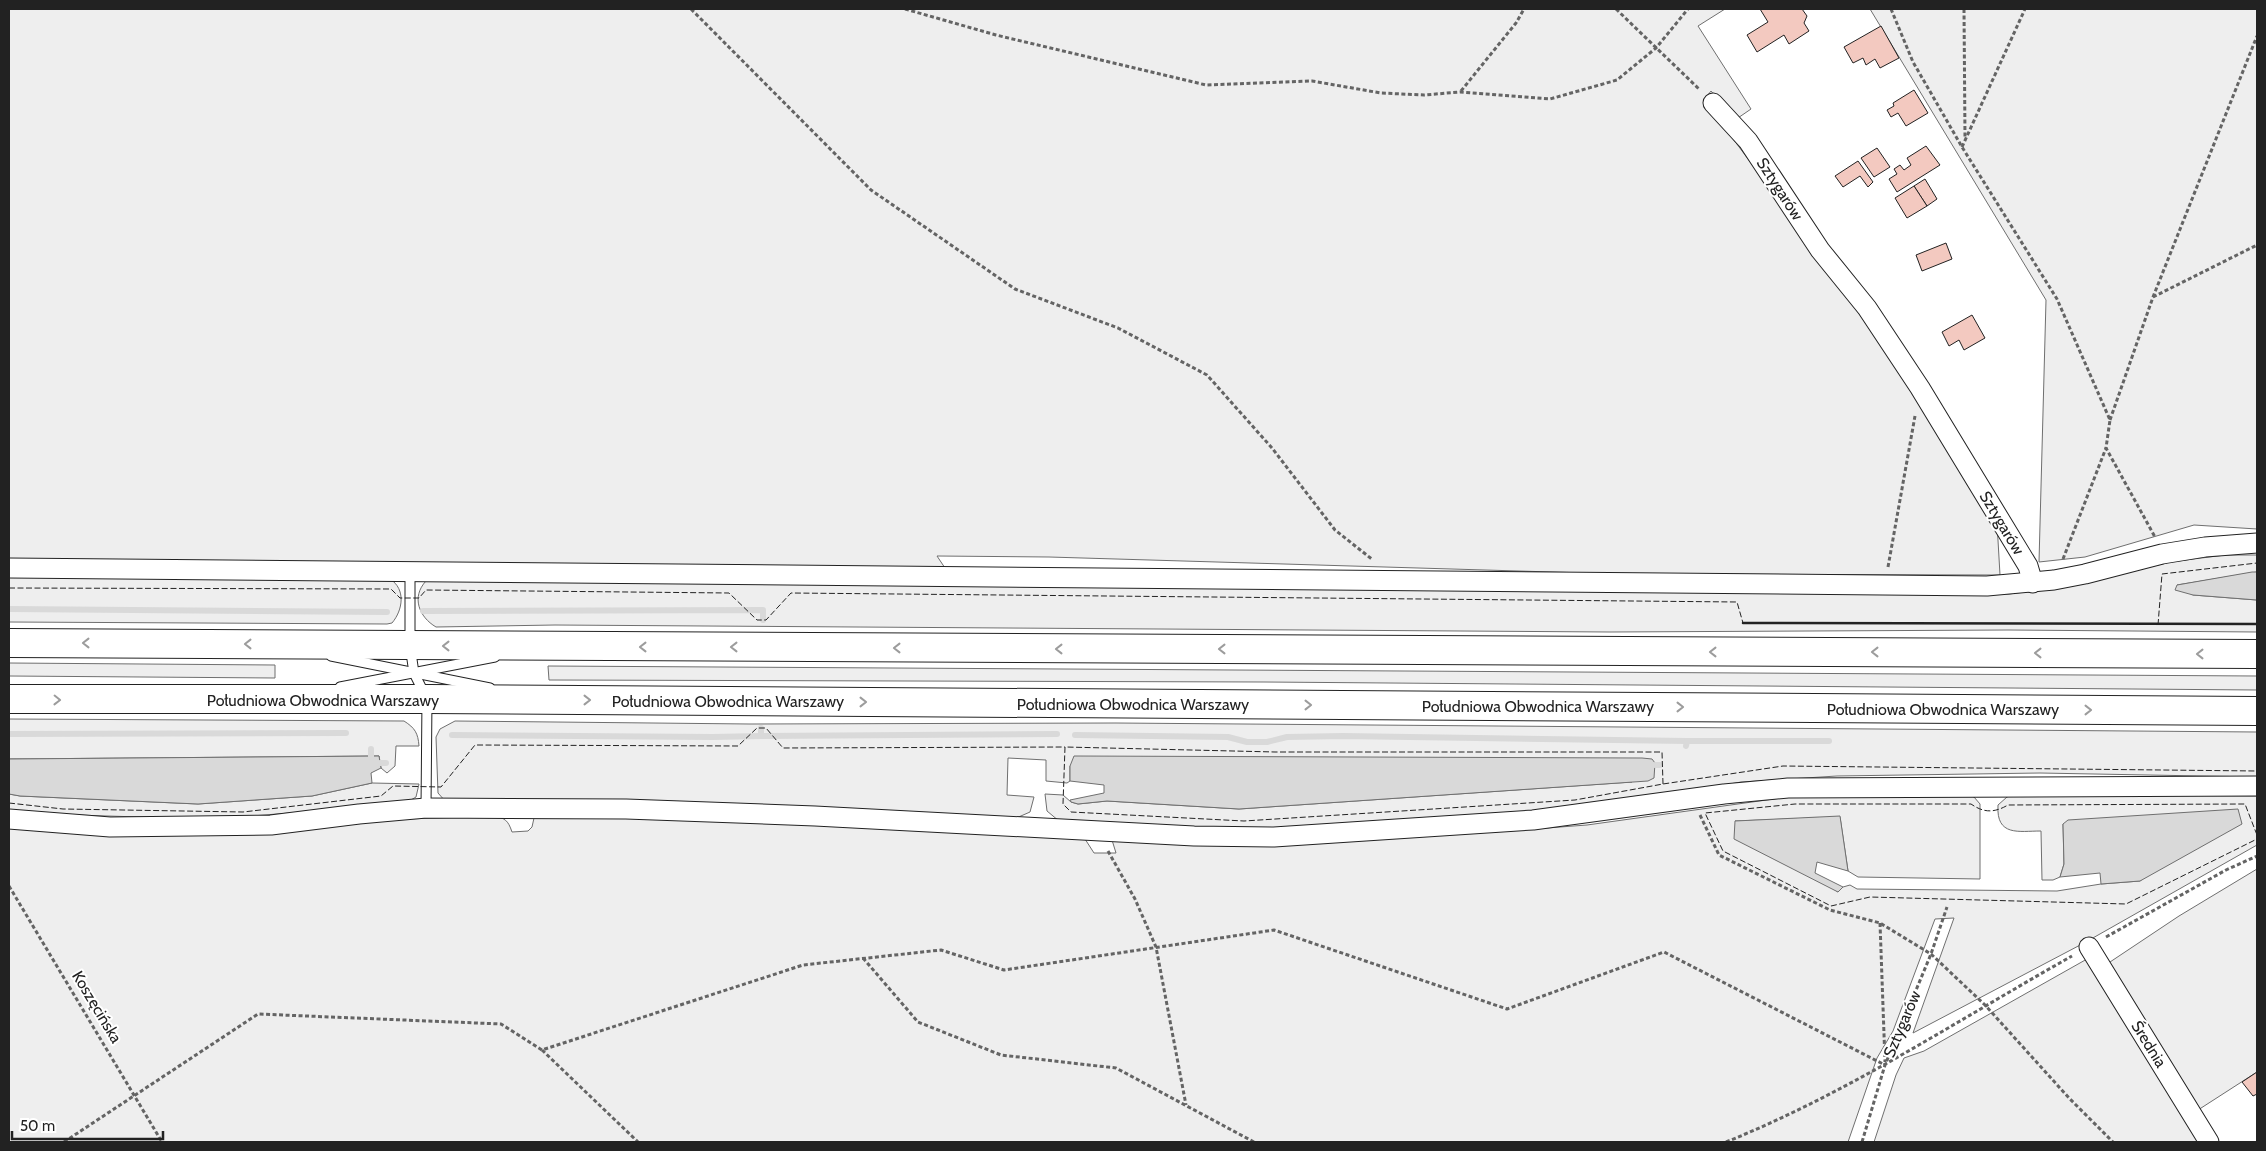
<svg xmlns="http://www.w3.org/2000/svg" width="2266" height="1151" font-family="Cabin,sans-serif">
<rect width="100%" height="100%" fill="#fff"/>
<g fill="#eee" stroke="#6f6f6f">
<polygon points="9,9 1725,9 1698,26 1751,109 1735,120 1711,91 1704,100 1816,250 1945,440 1997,523 2000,575 1619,574 1049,557 937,556 945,568 9,560"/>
<polygon points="1870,9 2257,9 2257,529 2194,525 2085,557 2039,562 2046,300"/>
<path d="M2225,555H2257V572L2177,585L2193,595L2257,600V632L2008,630L1610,632L555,625L436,627C419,617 411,597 426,581L2009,594L2072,586L2170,562Z"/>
<path d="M9,576L390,579C406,589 403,610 392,623L387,624L9,622Z"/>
<polygon points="9,663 275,665 275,678 9,676"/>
<polygon points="548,666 2257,676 2257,690 1265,682 549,680"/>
<path d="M9,719L404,721C415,728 418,733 419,746H396L395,766L387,773L381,768L379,756L9,759Z"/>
<polygon points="455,721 750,724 1116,723 2257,732 2257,777 2040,773 1837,776 1741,782 1608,806 1247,830 1059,821 1047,811 1045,794 1063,795 1071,802 1078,804 1107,801 1239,809 1632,782 1070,766 1070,781 1067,783 1046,781 1046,760 1008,758 1007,795 1034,797 1030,812 1014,819 446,802 438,793 436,737 440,729"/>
<polygon points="372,783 419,784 416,797 404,804 239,817 173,818 9,813 9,794 20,796 198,804 312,796"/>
<path d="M1965,794L1974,797L1980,804V879L1858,877L1848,871L1840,817L1735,821L1838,892L1843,887L1850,885L1857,889L2057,891L2101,884L2140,881L2152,872L2063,824L2064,864L2060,877L2053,880H2042L2041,831C2019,831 1996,837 1998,805L2007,797L2014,794L2257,796V845L2084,943L1913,1033L1954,918L1935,919L1893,1031L1877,1058L1848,1142H9V828C128,841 248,828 368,821C409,818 451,818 493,816C505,818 508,820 512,832L528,831L532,827L534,818L682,817L1085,839L1094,853H1116L1112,840L1493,832L1587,825L1788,797Z"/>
<polygon points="2257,869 2257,1072 2198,1110 2107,964 2179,916"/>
<polygon points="2087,959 2202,1142 1874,1142 1896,1075 1904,1058 1924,1051"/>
</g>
<g fill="#d9d9d9" stroke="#6f6f6f">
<polygon points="2252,572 2257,572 2257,600 2193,595 2175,590 2177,585"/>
<polygon points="379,756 381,768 371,773 372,783 312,796 198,804 20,796 9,794 9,759"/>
<polygon points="1074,756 1642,758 1652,759 1655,763 1654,778 1648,781 1239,809 1107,801 1078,804 1071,802 1070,800 1104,793 1104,785 1070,781 1070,766"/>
<polygon points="2238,809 2242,824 2140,881 2101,884 2100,873 2060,877 2064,864 2063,824 2068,820"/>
<polygon points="1840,816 1848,871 1817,862 1815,873 1843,887 1838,892 1734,839 1735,821"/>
</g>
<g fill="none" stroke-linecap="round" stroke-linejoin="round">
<g stroke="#d9d9d9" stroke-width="6">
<polyline points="9,609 387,612"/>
<polyline points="423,611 763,610 763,620"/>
<polyline points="761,728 761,736 1057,734"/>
<polyline points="9,734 346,733"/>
<polyline points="452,735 713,737 761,736"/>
<polyline points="1075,735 1228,737 1247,742 1267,742 1287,737 1343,736 1687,741"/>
<polyline points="1686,746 1687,741 1829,741"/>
<polyline points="371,749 371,757"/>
<polyline points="380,763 386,763"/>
<polyline points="1655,765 1660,765"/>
</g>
</g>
<g fill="#f3c9c0" stroke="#222">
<polygon points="1760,9 1802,9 1807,16 1804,23 1809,31 1789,44 1784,35 1757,52 1747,35 1768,22"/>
<polygon points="1881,26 1899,58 1880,68 1875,59 1866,65 1863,58 1853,63 1844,47"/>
<polygon points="1914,90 1928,113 1906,126 1898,113 1891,117 1887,110 1894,106 1893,103"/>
<polygon points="1926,146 1940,165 1897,192 1889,179 1897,174 1894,169 1900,165 1904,170 1911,165 1907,158"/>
<polygon points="1877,148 1890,167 1874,177 1861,158"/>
<polygon points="1858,161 1873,182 1868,187 1860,176 1843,187 1835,176"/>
<polygon points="1925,179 1937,199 1927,206 1914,186"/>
<polygon points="1914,186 1927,206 1907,218 1895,198"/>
<polygon points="1946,243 1952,259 1922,271 1916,255"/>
<polygon points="1972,315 1985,338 1964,350 1959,340 1949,346 1942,332"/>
<polygon points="2257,1072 2257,1094 2253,1096 2242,1082"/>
</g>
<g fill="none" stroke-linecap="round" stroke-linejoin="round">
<g stroke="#222" stroke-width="11">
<g id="lane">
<polyline points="410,571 410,646 414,673 427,699 426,808"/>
<polyline points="331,656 490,688"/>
<polyline points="340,687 495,657"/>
</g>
</g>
<g stroke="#222" stroke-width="21">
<g id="street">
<polyline points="1713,103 1748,141 1820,250 1867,308 1920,388 2028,566 2033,583"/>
<polyline points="9,568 1987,586 2054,580 2085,574 2162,554 2205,547 2257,543"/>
<polyline points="9,819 110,827 271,825 359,814 426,808 626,809 815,816 1194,836 1274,837 1533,820 1724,794 1788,788 2257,786"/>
<polyline points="2089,947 2209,1142"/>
</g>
</g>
<g stroke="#222" stroke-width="30">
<g id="highway">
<polyline points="9,643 2257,654"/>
<polyline points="9,699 427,699 2257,711"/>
</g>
</g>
<g stroke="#646464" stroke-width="3" stroke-dasharray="4 2.5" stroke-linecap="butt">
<polyline points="691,9 871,190 1015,289 1118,328 1207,375 1272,448 1335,530 1373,560"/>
<polyline points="905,9 996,35 1206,85 1312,81 1381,93 1424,95 1460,92 1550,99 1617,80 1656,48 1688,9"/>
<polyline points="1616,9 1700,90"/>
<polyline points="1891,9 1913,62 1962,147 2057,299 2110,420 2106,448 2155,537"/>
<polyline points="1964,9 1965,138"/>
<polyline points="1461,91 1516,23 1524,9"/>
<polyline points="1962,147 2025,9"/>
<polyline points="2153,297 2257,245"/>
<polyline points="2110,420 2153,297 2257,36"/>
<polyline points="2063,559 2106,448"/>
<polyline points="1888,567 1915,416"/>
<polyline points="1700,815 1719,855 1830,910 1880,923 1931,954 1985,1005 2069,1098 2113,1142"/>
<polyline points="1108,851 1135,899 1156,947 1186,1105"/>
<polyline points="9,886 162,1142"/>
<polyline points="1880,923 1885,1062"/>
<polyline points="2106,937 2226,870 2257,856"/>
<polyline points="863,958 918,1022 1001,1055 1116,1068 1254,1142"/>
<polyline points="542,1050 638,1142"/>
<polyline points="64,1142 258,1014 501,1024 542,1050 803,965 941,950 1004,970 1274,930 1507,1009 1664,952 1885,1065"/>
<path d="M1726,1142C1848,1093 1958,1020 2072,956"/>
<polyline points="1862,1142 1885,1065 1931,954 1947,907"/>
</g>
<use href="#lane" stroke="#fff" stroke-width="9"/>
<use href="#street" stroke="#fff" stroke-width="19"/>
<use href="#highway" stroke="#fff" stroke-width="28"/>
<g stroke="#222" stroke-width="1" stroke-dasharray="6 2.5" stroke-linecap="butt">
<polyline points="9,588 391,589 400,598 419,598 426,590 729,593 757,620 766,620 791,593 1737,602 1743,623"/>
<polyline points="2158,625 2162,574 2257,563"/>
<polyline points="1663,784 1662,752 1275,752 1065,747 1063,804 1071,812 1244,821 1575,800 1663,784 1783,766 2257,771"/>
<polyline points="9,803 63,809 243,812 381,796 393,786 441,787 475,745 738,746 757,728 766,728 783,748 1065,747"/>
<path d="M2257,835L2245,804L2008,805C1994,813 1984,813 1971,804H1795L1705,813L1723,851L1831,906L1870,897L2126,904L2257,839"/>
</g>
<polyline stroke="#222" stroke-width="2.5" points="1743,623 2257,624"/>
</g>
<defs><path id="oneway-chevron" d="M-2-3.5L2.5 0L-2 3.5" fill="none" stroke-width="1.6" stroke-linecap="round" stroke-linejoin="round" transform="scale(1.25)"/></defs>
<g stroke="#9c9c9c">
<use href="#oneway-chevron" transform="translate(86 643) rotate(-180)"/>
<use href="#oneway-chevron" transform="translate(248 644) rotate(-180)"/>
<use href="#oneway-chevron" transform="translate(446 646) rotate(-180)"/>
<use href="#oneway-chevron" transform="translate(643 647) rotate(-180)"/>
<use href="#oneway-chevron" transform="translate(734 647) rotate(-180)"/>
<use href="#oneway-chevron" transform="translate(897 648) rotate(-180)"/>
<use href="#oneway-chevron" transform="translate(1059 649) rotate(-180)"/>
<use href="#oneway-chevron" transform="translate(1222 649) rotate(-180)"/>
<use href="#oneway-chevron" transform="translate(1713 652) rotate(-180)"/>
<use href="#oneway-chevron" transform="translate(1875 652) rotate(-180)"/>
<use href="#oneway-chevron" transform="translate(2038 653) rotate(-180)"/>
<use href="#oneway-chevron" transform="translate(2200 654) rotate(-180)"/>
<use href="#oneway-chevron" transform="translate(57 700) rotate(1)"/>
<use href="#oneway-chevron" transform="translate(587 700)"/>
<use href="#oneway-chevron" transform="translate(863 702)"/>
<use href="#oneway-chevron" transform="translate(1308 705)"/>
<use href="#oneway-chevron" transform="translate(1680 707)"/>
<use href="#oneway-chevron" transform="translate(2088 710)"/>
</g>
<g text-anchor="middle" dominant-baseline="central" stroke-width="4" stroke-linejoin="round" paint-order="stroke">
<g font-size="16" fill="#222" stroke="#fff">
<text transform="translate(1780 189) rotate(57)">Sztygarów</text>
<text transform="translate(2002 523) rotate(59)">Sztygarów</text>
<text x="323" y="700">Południowa Obwodnica Warszawy</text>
<text x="728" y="701">Południowa Obwodnica Warszawy</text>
<text x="1133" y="704">Południowa Obwodnica Warszawy</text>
<text x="1538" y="706">Południowa Obwodnica Warszawy</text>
<text x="1943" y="709">Południowa Obwodnica Warszawy</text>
<text transform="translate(97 1007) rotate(59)">Koszęcińska</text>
<text transform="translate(1902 1024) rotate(-67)">Sztygarów</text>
<text transform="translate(2149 1044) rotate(58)">Średnia</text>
</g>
</g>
<rect width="2266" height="1151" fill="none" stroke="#222222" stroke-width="20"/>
<path d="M12 1131v8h151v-8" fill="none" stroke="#222222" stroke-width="2.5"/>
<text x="20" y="1131" font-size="15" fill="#222222" stroke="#ffffff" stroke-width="4" paint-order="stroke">50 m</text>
</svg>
